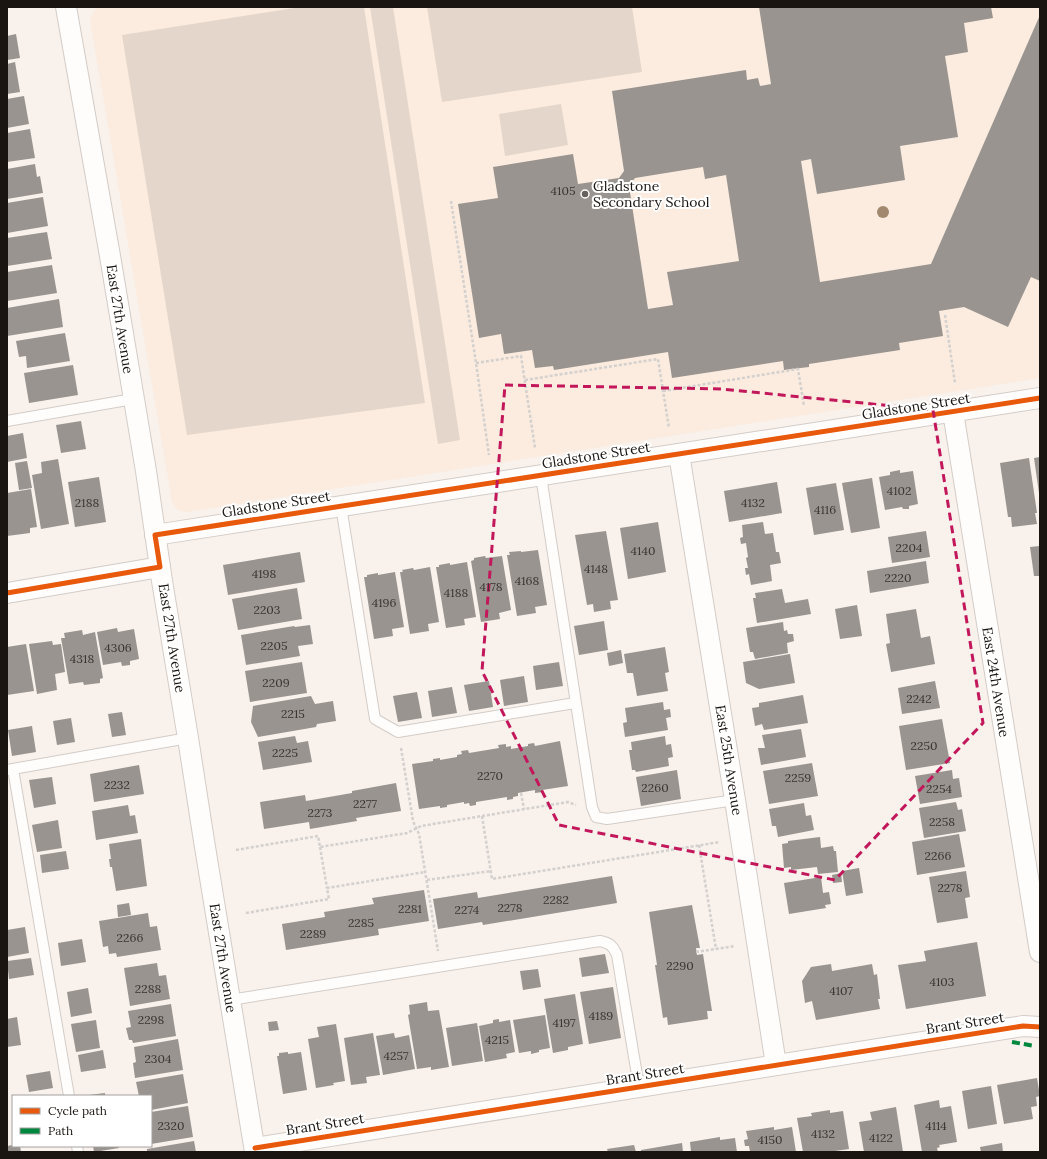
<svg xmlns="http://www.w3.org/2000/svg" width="1047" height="1159" font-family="Lora,serif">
<rect width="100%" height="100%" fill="#f8f1ec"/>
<polygon fill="#fbecdf" points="101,7 1040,7 1040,378 187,512 178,510 172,502 171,496 91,26 90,21 93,12 96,9"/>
<g fill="#e5d6cb">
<polygon points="301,7 364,7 425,403 187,435 122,35"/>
<polygon points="370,7 393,7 460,440 438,444"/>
<polygon points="427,7 632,7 642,72 442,102"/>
<polygon points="561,104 568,145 505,156 499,114"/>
</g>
<g fill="#99948f" fill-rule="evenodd">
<path d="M759,7H991L993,18L964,23L968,52L945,56L958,137L900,146L905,180L817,194L811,159L801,161L820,282L931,264L1040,15V281L1031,277L1008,327L964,307L939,311L943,336L899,343L900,350L809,364V367L784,370L783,361L672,378L668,352L554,370L553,366L535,368L532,350L504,354L501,334L479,338L458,204L498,198L493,167L573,154L578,184L619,178L624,171L612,91L746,70L747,80L758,78L760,86L771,84ZM703,167L705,179L726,175L739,261L667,272L673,305L648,309L629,186L635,178Z"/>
<polygon points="16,34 20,58 7,60 7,36"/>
<polygon points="15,62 20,92 7,94 7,64"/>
<polygon points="24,96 29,124 7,128 7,99"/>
<polygon points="30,129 35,158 7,162 7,133"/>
<polygon points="35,164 37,177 40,176 43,193 7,199 7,169"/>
<polygon points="43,197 48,226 7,233 7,203"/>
<polygon points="47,232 52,259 7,266 7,238"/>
<polygon points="52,265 57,293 7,301 7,272"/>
<polygon points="59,299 63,327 7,336 7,308"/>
<polygon points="65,333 70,361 27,368 26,356 19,357 16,341"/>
<polygon points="73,365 78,395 29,403 24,373"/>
<polygon points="81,421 86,449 61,453 56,425"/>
<polygon points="23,433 27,458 7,462 7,436"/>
<polygon points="1040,457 1040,493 1039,493 1034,458"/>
<polygon points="1029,458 1037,513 1035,513 1037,524 1012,527 1011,517 1008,517 1000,463"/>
<polygon points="58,459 69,524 41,529 32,475 42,473 41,462"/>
<polygon points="27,461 32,488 19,490 15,463"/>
<polygon points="900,470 900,473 913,471 918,504 909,506 909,509 903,509 902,507 885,510 879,477 890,475 890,472"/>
<polygon points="99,477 106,522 75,527 68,482"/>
<polygon points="872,478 880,528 851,533 842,483"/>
<polygon points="777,482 782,513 729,522 724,491"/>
<polygon points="836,483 844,530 814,535 806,488"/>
<polygon points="31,489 37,527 30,528 30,533 7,536 7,493"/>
<polygon points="658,522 666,572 628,579 620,528"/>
<polygon points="763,522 765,534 773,533 776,552 779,552 781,563 770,565 772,581 751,585 749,574 746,575 745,568 748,568 746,558 748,557 746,543 741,544 740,538 743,537 742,525"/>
<polygon points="606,531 618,600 610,601 611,609 594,612 593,604 587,605 575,535"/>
<polygon points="926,531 930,557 892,563 888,537"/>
<polygon points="1040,546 1040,576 1034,576 1030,547"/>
<polygon points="538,550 547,605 535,607 536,613 517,616 507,555 510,555 509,552 521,551 521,552"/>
<polygon points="300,552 305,582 228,595 223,565"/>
<polygon points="485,556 486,558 502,556 511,610 499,613 500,619 481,622 471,561 474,560 474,558"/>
<polygon points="926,561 929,583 870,593 867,571"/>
<polygon points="467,562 476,617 464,619 465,625 446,628 436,567 439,567 439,565 450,563 450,565"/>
<polygon points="430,567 439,622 428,624 429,631 410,634 400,572 403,572 402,570 413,568 414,570"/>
<polygon points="395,572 404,627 392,629 393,636 374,639 364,577 367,577 367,575 378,573 378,575"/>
<polygon points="297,588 302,619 238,630 232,599"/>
<polygon points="782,589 785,603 808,599 811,614 757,623 753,598 756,598 755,593"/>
<polygon points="857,605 862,636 840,639 835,609"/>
<polygon points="916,609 921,638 930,636 935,664 891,672 886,644 890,643 886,614"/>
<polygon points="604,621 608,650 579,655 574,626"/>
<polygon points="783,622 784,631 787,630 788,634 793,634 794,641 787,643 788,653 755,659 753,652 750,652 746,628"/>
<polygon points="310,625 313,644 298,646 300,656 246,665 241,635 294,626 295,627"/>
<polygon points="117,628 118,632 134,629 139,659 130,661 130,665 122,666 121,662 103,665 97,632"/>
<polygon points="82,630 83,635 95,632 103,678 100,679 100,683 84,685 83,682 69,684 61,638 65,638 64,633"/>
<polygon points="52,641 53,645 61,644 65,672 55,674 57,690 37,694 29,644"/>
<polygon points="26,644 34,691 7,695 7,647"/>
<polygon points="665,647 669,672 665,673 668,691 637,696 633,673 627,673 624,654"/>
<polygon points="621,650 623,663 609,666 607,653"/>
<polygon points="790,654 795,683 759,689 746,683 743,662"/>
<polygon points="302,662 307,693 250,702 245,671"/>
<polygon points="559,662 563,686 536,690 533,666"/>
<polygon points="524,676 528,702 504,706 500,680"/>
<polygon points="489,681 493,707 469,711 464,685"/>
<polygon points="935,681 940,708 902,714 898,688"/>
<polygon points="452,687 457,713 432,717 428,691"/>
<polygon points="417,692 422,718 398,722 393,696"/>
<polygon points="803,695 808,723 764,730 762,724 755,726 752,708 759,707 759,703"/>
<polygon points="311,696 315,704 333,701 336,721 317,724 316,727 258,737 251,722 253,706"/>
<polygon points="663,702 664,710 670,709 671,717 666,718 668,730 625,737 623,723 627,722 625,708"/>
<polygon points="122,712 126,735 112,737 108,714"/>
<polygon points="71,718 75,742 57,745 53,721"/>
<polygon points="942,719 950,763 906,770 899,726"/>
<polygon points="32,726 36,752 12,756 8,730"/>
<polygon points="801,729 806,757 761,765 758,748 765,748 762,735"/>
<polygon points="295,736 297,743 308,741 312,762 263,770 258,742"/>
<polygon points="665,736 666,745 671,744 673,757 668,758 669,766 636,772 635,770 632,770 629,750 632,750 631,742"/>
<polygon points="560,741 568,786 542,790 543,792 535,793 535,790 518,793 518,796 513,797 513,799 507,800 507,797 476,802 476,805 470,806 469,803 464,804 464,802 447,805 447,807 440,808 440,806 419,809 412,764 433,761 433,759 440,758 440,760 457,757 457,755 462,754 461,751 468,750 469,753 499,748 498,745 506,744 506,747 511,746 511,749 528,746 528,744 534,743 535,746"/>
<polygon points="812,763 818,796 769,804 763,771"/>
<polygon points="139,765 144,794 94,802 90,774"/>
<polygon points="677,770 681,799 641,806 636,777"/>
<polygon points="952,770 953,779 959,778 962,797 920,804 915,776"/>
<polygon points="52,777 56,804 34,808 29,780"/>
<polygon points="396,783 401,811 356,818 357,821 310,829 309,822 264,829 260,802 305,795 306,801 352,793 352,791"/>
<polygon points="956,802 958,810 962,809 966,831 924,838 919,808"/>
<polygon points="804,803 806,816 811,815 814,830 778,837 776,826 772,826 769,809"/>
<polygon points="128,805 130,816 135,815 138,833 96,840 92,811"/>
<polygon points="58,820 62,848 37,852 32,825"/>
<polygon points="959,834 965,867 917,875 912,842"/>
<polygon points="820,837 821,848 833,846 834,851 836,851 838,872 818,874 817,867 791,870 791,867 784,868 782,844 788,843 788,841"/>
<polygon points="141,839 147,886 116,891 112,867 110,867 109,859 111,859 109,844"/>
<polygon points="66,851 69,869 42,873 40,855"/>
<polygon points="859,868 863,893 846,896 842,871"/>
<polygon points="966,871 970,897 965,898 968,918 937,923 929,877"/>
<polygon points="841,873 842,882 833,883 832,875"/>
<polygon points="612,876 617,903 483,925 482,922 438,929 433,899 477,892 478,898"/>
<polygon points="821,877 823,893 829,892 831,904 825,905 826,908 789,914 784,883"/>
<polygon points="424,890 429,921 378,929 379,935 286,950 282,924 325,917 324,912 374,904 372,898"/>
<polygon points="129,903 131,915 118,917 117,905"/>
<polygon points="692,905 700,948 696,948 697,955 703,954 712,1011 707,1011 708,1019 668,1025 667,1017 663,1018 655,965 657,965 649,912"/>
<polygon points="148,913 150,927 157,926 161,950 117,957 116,953 109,954 108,946 103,947 99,921"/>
<polygon points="25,927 29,953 7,957 7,930"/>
<polygon points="82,939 86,962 61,966 58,943"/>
<polygon points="977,942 986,996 906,1009 898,965 926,961 924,951"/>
<polygon points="605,954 609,973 582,977 579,958"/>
<polygon points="31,958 34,975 9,979 7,961"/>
<polygon points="157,963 159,976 166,975 170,999 130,1006 124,968"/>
<polygon points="831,964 832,971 872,964 874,975 877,974 880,999 878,999 880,1009 816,1020 812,1001 805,1003 802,981 811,967"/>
<polygon points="538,969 541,987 523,990 520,971"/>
<polygon points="613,987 621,1038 589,1044 580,992"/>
<polygon points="88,988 92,1013 71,1017 67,992"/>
<polygon points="575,994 583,1044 568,1047 568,1050 553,1053 544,999"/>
<polygon points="427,1002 428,1011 439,1010 449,1067 431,1070 431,1067 417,1069 408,1015 410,1014 409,1005"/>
<polygon points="171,1004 176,1036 133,1043 132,1040 129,1040 126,1028 131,1027 128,1011"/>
<polygon points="545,1015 550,1048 539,1050 539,1052 531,1054 531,1051 519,1053 513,1020"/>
<polygon points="17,1017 21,1045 7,1047 7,1019"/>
<polygon points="499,1019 499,1022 510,1020 515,1052 506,1054 507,1058 485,1062 479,1026 493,1023 493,1020"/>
<polygon points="96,1020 100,1048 76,1052 71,1024"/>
<polygon points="277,1021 279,1030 269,1031 268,1022"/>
<polygon points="477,1023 483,1061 452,1066 446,1028"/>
<polygon points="336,1024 345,1081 333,1083 334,1085 316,1088 308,1039 319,1037 317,1027"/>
<polygon points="373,1033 380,1075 366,1077 367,1083 351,1085 344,1038"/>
<polygon points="394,1033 395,1038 409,1035 415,1069 383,1075 376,1036"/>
<polygon points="178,1039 183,1070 135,1078 133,1063 136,1062 134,1047"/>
<polygon points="103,1050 106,1068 81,1072 78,1055"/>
<polygon points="288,1052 288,1054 301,1052 307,1090 283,1094 277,1056 279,1056 279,1053"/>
<polygon points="50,1071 53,1088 29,1092 26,1075"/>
<polygon points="183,1074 188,1103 151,1110 151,1096 139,1096 136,1082"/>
<polygon points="1037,1078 1040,1096 1036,1097 1037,1106 1031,1107 1033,1119 1004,1124 997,1085"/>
<polygon points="991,1086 997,1124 968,1129 962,1091"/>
<polygon points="105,1093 105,1096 89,1096 89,1095"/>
<polygon points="939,1100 940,1108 951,1106 957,1142 939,1145 940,1147 937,1148 938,1152 922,1152 914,1105"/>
<polygon points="188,1106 193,1137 151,1144 151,1112"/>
<polygon points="896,1107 903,1152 864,1152 859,1122 872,1120 870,1112"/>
<polygon points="830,1110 830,1113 843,1111 849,1149 828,1152 803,1152 797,1118 812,1116 811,1113"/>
<polygon points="774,1127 774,1130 792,1127 796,1152 750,1152 749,1146 745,1146 744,1140 748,1139 746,1131"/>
<polygon points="720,1137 720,1140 735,1138 737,1152 691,1152 690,1142"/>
<polygon points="194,1141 196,1152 147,1152 147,1149"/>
<polygon points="682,1143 683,1152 641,1152 641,1150"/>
<polygon points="1002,1143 1003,1152 981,1152 980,1147"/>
<polygon points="13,1145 13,1146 20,1146 21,1152 7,1152 7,1146"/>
<polygon points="634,1145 636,1152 608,1152 607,1149"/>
<polygon points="93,1146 118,1146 119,1148 94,1152"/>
</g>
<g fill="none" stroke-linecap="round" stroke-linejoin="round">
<g stroke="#d3ccc7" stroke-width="12">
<g id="lane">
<polyline points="7,421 133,399"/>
<polyline points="541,476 592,807 596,817 607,819 735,800"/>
<polyline points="341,506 375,719 398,732 575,703"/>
<polyline points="13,769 69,1096"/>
<polyline points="7,770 188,738"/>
<path d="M230,1000L600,941C610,943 613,946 617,955L639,1087"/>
<polyline points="77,1146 78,1152"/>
</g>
</g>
<g stroke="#d3ccc7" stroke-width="22">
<g id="street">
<polyline points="66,7 110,256 146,471 162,581 188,738 204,841 255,1152"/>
<polyline points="953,412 1040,952"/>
<polyline points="679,454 735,800 776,1065"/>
<polyline points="155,535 1040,398"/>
<polyline points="7,593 160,567"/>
<polyline points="255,1148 1023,1026 1040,1027"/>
</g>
</g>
<g stroke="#d3d0ce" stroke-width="2.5" stroke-dasharray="3 2" stroke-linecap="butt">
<polyline points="451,201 476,363 489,455"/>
<polyline points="945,315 955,383"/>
<polyline points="476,363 521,356 535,448"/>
<polyline points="525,380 658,359 669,428"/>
<polyline points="663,391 798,369 804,406"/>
<polyline points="401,748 413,821 419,834 438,951"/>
<polyline points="521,793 524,809"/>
<polyline points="482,816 492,879 720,842"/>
<polyline points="699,845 716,949"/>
<polyline points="320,847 327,888"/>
<polyline points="236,850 318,836 320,847 407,833 421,826 568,802 576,805"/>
<polyline points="427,880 491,871"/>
<polyline points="246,913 329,899 327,888 425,872"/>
<polyline points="696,952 735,946"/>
</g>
<use href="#lane" stroke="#fefdfc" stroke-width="10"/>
<use href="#street" stroke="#fefdfc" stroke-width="20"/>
<polyline stroke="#00873e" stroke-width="4" stroke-dasharray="8 4" stroke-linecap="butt" points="1012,1042 1035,1046"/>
<g stroke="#fff" stroke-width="8">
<g id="cycleway">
<polyline points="7,593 160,567 155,535 1040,398"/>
<polyline points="255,1148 1023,1026 1040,1027"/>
</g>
</g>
<use href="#cycleway" stroke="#e8590c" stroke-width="5"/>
</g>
<circle fill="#a2886f" cx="883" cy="212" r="6"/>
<path fill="none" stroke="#c2185b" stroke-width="3" stroke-dasharray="8 5" stroke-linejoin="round" d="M505,385L721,389L933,410L983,723L835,880L559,825L482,671Z"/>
<circle fill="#68625e" stroke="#fff" stroke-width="1.5" cx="585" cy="194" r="4"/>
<g text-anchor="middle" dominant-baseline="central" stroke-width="4" stroke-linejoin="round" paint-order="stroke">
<g font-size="12" fill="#3a3530">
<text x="563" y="190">4105</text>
<text x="899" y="490">4102</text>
<text x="87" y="502">2188</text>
<text x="753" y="502">4132</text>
<text x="825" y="509">4116</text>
<text x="909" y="547">2204</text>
<text x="643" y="550">4140</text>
<text x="596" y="568">4148</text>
<text x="264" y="573">4198</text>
<text x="898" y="577">2220</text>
<text x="527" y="580">4168</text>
<text x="491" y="586">4178</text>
<text x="456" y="592">4188</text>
<text x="384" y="602">4196</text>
<text x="267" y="609">2203</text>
<text x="274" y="645">2205</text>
<text x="118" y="647">4306</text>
<text x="82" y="658">4318</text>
<text x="276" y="682">2209</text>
<text x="919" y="698">2242</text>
<text x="293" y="713">2215</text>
<text x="924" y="745">2250</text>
<text x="285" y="752">2225</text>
<text x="490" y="775">2270</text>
<text x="798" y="777">2259</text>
<text x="117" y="784">2232</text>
<text x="655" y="787">2260</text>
<text x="939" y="788">2254</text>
<text x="365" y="803">2277</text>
<text x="320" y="812">2273</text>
<text x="942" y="821">2258</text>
<text x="938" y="855">2266</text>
<text x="950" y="887">2278</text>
<text x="556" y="899">2282</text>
<text x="510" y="907">2278</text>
<text x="410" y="908">2281</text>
<text x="467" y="909">2274</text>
<text x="361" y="922">2285</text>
<text x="313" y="933">2289</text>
<text x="130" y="937">2266</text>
<text x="680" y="965">2290</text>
<text x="942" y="981">4103</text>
<text x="148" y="988">2288</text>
<text x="841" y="990">4107</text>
<text x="601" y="1015">4189</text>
<text x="151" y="1019">2298</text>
<text x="564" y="1022">4197</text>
<text x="497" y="1039">4215</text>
<text x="396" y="1055">4257</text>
<text x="158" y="1058">2304</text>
<text x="171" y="1125">2320</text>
<text x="936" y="1125">4114</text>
<text x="823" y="1133">4132</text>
<text x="881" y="1137">4122</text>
<text x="770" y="1139">4150</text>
</g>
<g font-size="14" fill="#1b1511" stroke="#fff" text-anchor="start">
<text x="593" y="186">Gladstone<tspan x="593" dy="16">Secondary School</tspan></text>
</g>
<g font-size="14" fill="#1b1511" stroke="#fff">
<text transform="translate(120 319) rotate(81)">East 27th Avenue</text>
<text transform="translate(916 406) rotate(-9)">Gladstone Street</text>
<text transform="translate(596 455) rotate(-9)">Gladstone Street</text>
<text transform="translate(276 504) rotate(-9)">Gladstone Street</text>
<text transform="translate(172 638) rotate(81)">East 27th Avenue</text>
<text transform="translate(996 682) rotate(81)">East 24th Avenue</text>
<text transform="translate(729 760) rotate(81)">East 25th Avenue</text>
<text transform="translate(223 958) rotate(81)">East 27th Avenue</text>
<text transform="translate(965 1023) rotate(-9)">Brant Street</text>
<text transform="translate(645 1074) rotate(-9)">Brant Street</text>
<text transform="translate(325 1124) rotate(-9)">Brant Street</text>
</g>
</g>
<rect width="1047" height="1159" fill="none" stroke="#1b1511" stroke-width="16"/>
<rect x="12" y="1095" width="140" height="52" fill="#ffffff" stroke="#a4a1a0"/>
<rect x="20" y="1108" width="20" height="6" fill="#e8590c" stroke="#a4a1a0"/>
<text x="48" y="1115" font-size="12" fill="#1b1511">Cycle path</text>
<rect x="20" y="1128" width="20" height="6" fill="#00873e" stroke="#a4a1a0"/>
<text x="48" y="1135" font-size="12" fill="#1b1511">Path</text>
</svg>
